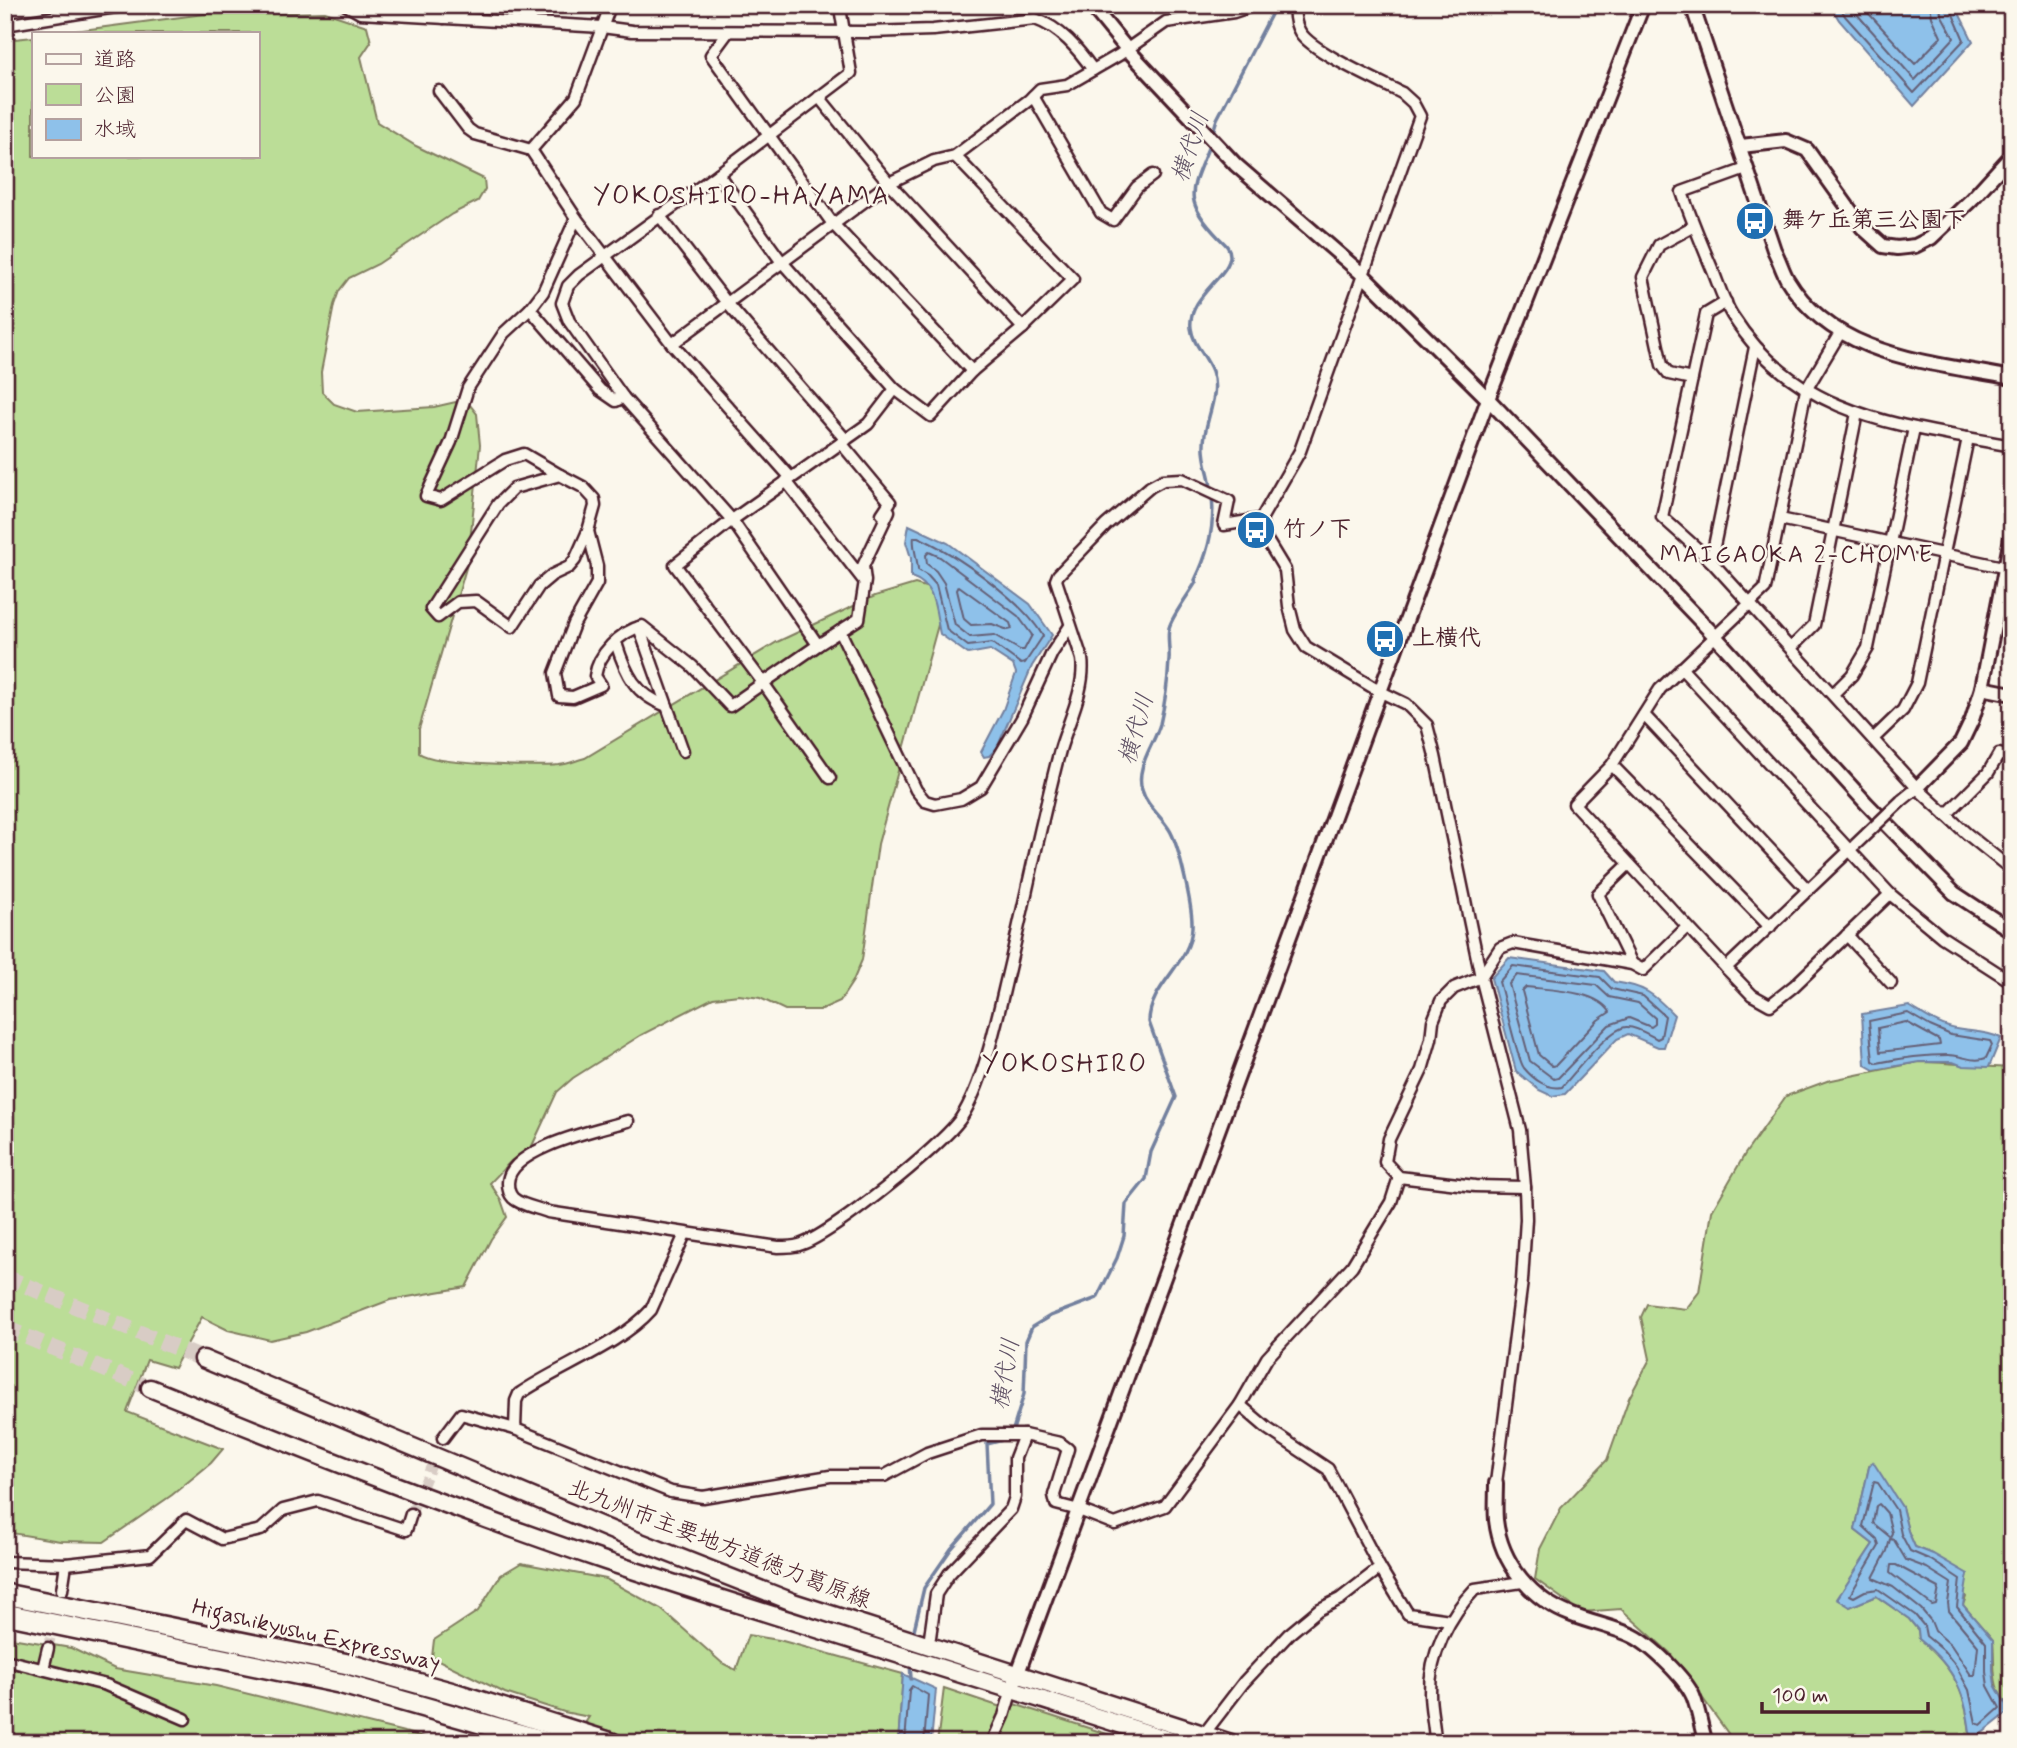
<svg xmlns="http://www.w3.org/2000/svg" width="2017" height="1748" font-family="Mynerve,'Klee One',sans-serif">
<rect width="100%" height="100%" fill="#fbf7ec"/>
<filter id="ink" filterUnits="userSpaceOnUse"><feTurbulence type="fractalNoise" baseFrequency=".0143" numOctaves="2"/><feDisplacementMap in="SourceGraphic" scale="14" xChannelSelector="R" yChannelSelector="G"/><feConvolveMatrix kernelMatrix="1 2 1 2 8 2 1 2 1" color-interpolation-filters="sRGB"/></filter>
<g filter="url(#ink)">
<g fill="#bbdd97" stroke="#827e61" stroke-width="2">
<path d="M219,12L251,14L325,12L367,26L371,42L361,57L377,122L416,146L484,179L485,189L478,201L452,214L378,264L349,278L339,291L334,305L321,372L322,392L334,404L357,412L434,407L460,401L470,405L477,414L480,445L468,561L419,729V753C435,765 535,767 559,765C568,764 577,760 585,758L777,642L875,596L915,584L929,588L938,594L944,603L878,844L862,960L853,981L840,1001L820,1010H785L760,998L739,995L713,998L641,1035L573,1078L557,1092L532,1146L511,1161L490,1183L501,1200L507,1217L491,1239L466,1287L390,1300L306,1332L270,1340L228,1330L202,1317L174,1368L147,1360L127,1412L223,1449L211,1463L172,1495L104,1542L60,1541L5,1532V40L33,37V156H257V33H60Z"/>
<path d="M1919,1062C1950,1062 1980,1067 2012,1068V1712C1989,1684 1996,1672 1993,1640L1963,1605L1966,1597L1933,1554L1915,1547L1908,1531L1902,1507L1869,1467L1855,1530L1873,1544L1843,1590L1850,1607L1876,1596L1909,1619L1918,1630L1919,1639C1956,1669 1967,1696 1971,1743H1735L1670,1653L1621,1609L1581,1612L1535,1579L1540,1549L1561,1508L1607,1460L1629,1398L1650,1359L1641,1317L1647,1304L1686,1309L1699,1292L1712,1211L1745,1154L1786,1096L1827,1081Z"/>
<polygon points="521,1563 606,1579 661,1609 722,1663 736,1670 748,1635 779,1640 903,1674 898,1743 572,1743 589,1717 564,1712 505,1693 432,1657 434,1640 478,1611 501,1575"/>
<polygon points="5,1637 71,1648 115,1669 216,1686 449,1743 5,1743"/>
<polygon points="944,1688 1010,1710 1014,1704 1135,1743 937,1743"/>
</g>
<g fill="#8ec1ea" stroke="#73809e" stroke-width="2">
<polygon points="1830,5 1955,5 1973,41 1914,106 1839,20"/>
<path d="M909,525L948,543L1030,604L1052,635L1032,666L997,748L989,756L984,757L981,752L1003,710L1016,673L1013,665L990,650L968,654L940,634C935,610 936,585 911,577V558L906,542Z"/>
<path d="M1509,958L1604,971L1614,982C1644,986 1653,993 1674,1015L1664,1047H1658L1628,1034L1617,1039L1565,1094L1552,1096L1539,1090L1516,1071L1491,978Z"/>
<path d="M1909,1006C1923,1014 1939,1026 1956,1029C1972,1032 1985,1031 2001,1038L1989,1067L1963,1066L1953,1062H1919L1874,1070L1865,1065L1862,1014Z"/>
<path d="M1873,1462L1902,1507L1908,1531L1915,1547L1933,1554L1968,1574L1963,1605L1993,1640V1671L1995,1685L2010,1711L1971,1742C1967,1695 1956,1669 1919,1639L1918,1630L1909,1619L1876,1596L1850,1607L1837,1599L1873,1544L1855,1530L1869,1467Z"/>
<polygon points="903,1674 936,1689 931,1743 898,1743"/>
</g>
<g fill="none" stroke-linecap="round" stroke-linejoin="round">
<g stroke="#656077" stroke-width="2">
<polyline points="1839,5 1845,16 1914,93 1964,40 1949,5"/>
<polyline points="1849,5 1915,80 1954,38 1941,14 1940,5"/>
<polyline points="1861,5 1915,64 1941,37 1932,17 1930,5"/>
<path d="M914,537H918C956,554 1022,600 1043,636L1025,663L1021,664L992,643L968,646L947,630L936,585L928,576L918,570C918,561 912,545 914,537Z"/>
<polygon points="929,552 940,557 1018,616 1032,635 1024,650 1020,650 994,635 970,637 955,625 944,583 936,571 927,564 926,555"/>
<polygon points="959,586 1010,623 1012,629 1008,630 992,624 971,625 964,619 957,590"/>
<path d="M1513,966L1600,977L1612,989L1643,996L1665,1016L1661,1037L1657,1039C1649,1035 1636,1026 1626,1027C1608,1029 1575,1073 1562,1087C1548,1090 1533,1079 1524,1068C1517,1059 1504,997 1499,982Z"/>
<polygon points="1517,975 1596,985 1609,997 1638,1003 1655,1018 1655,1024 1651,1027 1629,1018 1609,1025 1558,1078 1554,1079 1530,1061 1509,984"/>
<path d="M1526,987C1550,990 1597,990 1610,1012L1598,1020L1556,1065L1552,1066L1539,1055L1522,991Z"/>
<path d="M1908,1013L1930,1026L1951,1035L1990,1041L1992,1045L1986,1058C1973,1063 1961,1055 1948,1055C1924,1055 1901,1058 1877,1063L1873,1061L1869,1021Z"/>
<polygon points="1906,1022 1939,1040 1940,1045 1880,1052 1878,1028"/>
<polygon points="1874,1482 1878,1483 1896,1510 1901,1534 1910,1551 1931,1560 1960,1579 1957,1607 1986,1643 1986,1672 1988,1686 2000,1708 1981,1725 1976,1723 1969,1690 1956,1666 1943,1650 1926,1636 1924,1626 1915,1615 1878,1589 1865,1591 1854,1597 1850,1595 1879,1546 1877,1539 1863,1526"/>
<polygon points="1879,1504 1887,1513 1892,1533 1890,1537 1873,1523 1876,1506"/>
<polygon points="1890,1539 1894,1540 1906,1560 1927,1568 1951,1583 1948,1603 1949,1611 1978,1646 1975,1675 1971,1675 1951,1645 1935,1631 1931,1621 1921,1609 1893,1587 1873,1578 1887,1551"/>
<polygon points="1891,1565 1896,1565 1939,1588 1936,1604 1932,1605 1890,1573"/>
<polyline points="905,1743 909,1690 912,1686 928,1695 924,1743"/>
</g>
<g stroke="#73809e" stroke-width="3.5">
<polyline points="1212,135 1217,119 1276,5"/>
<path d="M1012,1433L1024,1394L1026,1341L1032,1327L1050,1316L1097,1298L1117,1258L1124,1236L1126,1204L1146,1179L1151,1152L1176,1097L1149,1022C1149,985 1191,964 1192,927C1193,909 1179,844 1169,829C1161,816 1146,805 1142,790C1135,767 1154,745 1160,724C1165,703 1168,682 1169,660C1170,650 1167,638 1169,628C1172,616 1189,594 1196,582L1195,580C1211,548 1217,516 1210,481C1208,469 1203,458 1204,444C1204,421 1221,395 1212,371C1206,355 1193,345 1191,328C1187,297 1231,275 1230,255C1230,247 1224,243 1219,238C1180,198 1192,190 1210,143"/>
<polyline points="913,1634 924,1588 951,1549 990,1504 987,1444 1007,1439"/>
<polyline points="910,1662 911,1679"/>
</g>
<g stroke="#d8ccc5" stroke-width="10" stroke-dasharray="10 5" stroke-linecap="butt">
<polyline points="411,1514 443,1438"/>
<polyline points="48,1648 55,1621"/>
</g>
<g stroke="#d8ccc5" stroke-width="16" stroke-dasharray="16 8" stroke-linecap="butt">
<polyline points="5,1277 203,1359"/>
<polyline points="5,1328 150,1388"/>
</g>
<g stroke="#4a1f2b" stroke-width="15">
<g id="minor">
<path d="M346,5L360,13L602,27L632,31L868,32L933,30L1035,19C1061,28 1078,49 1093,70"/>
<path d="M1295,5C1294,14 1295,24 1300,32C1312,52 1379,81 1402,93L1413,103L1420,116L1300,451L1261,519L1265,537L1285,570L1289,606L1295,630L1306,647L1379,691L1406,704L1427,725L1435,756L1481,977L1520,1130L1525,1187L1526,1219L1522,1281L1496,1483"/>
<polyline points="840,8 851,73 718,174 579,275 568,286 562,303 569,321 623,397 732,520 818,645 859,619 865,581 863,566 889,511"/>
<polyline points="444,18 445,5"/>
<polyline points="5,25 128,5"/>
<polyline points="728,32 711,55 833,224 972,371"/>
<polyline points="439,91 468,129 475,134 531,150"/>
<polyline points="1033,96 1101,213 1113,220 1137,187 1153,175"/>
<polyline points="819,97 889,183 1023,328"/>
<path d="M1746,169L1682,192C1691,219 1702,245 1713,271C1719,286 1724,302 1732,315C1798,419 1901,425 2012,446"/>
<polyline points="718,174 781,261 895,389 931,416 972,371 1023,328 1073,279 955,156"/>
<polyline points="659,215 727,303 846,440"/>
<polyline points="576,218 672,344 791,478"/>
<polyline points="1726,302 1706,314 1662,517 1711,561 1917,788 1966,833 2012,870"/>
<polyline points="530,309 600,390 616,401 623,397"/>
<polyline points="1840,333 1806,390 1765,589 1660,689 1612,765 1574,804 1726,968 1752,995 1770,1005 1794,986 1890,894"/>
<polyline points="672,344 889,183 934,161 955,156 1029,100 1040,89 1067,85 1119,55 1166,22 1234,12 1255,5"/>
<polyline points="1692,379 1669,374 1662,365 1643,277 1659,245 1694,226"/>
<polyline points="841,443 890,502 882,514"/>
<path d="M560,475L583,487L594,499L595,506L588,531L597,566V583L574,624L555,673L559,696L573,697L601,685L595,676C598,654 620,632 642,626L692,666L730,706L818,645"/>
<polyline points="786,481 864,581"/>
<polyline points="1780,519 2012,569"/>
<polyline points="588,531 575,560 569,567 552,575 539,586 512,627 476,601 458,602 438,617 431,609 498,504 514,488 560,475 524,454 505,460 441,500 426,496 451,442 468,388 504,333 530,309 543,292 576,218 531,150 576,98 609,9"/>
<polyline points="1711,561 1755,347"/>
<polyline points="639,627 683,751"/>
<polyline points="840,631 916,790 925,801 935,804 961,799 981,787 1022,718 1052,653 1070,626"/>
<path d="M616,643C626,674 635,695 667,706"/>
<polyline points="1791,648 1814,625 1857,413"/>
<polyline points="1681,668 1890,894 1942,937 2012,982"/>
<polyline points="1834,693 1852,675 1868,648 1914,428"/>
<polyline points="1644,715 1808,890"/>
<polyline points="1873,739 1903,710 1917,683 1968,438"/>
<polyline points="1612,765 1770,927"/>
<polyline points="830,778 764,684 675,565 732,520 868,424 895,389"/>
<polyline points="1901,801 1917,788"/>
<polyline points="1946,815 1988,773 1999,754 2012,758"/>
<polyline points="1629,864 1598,894 1632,964"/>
<polyline points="1847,935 1891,983"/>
<polyline points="1726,968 1852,848"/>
<path d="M628,1121C600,1129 508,1148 508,1183C508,1188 509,1194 513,1198C520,1205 538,1208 548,1212L778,1247C785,1247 793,1247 799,1245C829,1237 943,1145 961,1118C984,1082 997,1019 1007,977C1025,902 1040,825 1060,750C1068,722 1086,688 1082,659L1056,580L1058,575L1106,525L1150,487L1163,480L1182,479L1229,501L1224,525L1261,519"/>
<polyline points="1525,1187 1475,1186 1399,1177 1385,1162 1389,1139 1422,1070 1431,1039 1433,1021 1441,1001 1454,988 1481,977 1500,948 1513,943 1632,964 1643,970 1687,927"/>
<polyline points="1240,1405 1268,1429 1328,1469 1380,1568 1408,1614 1450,1620"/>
<path d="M515,1429L516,1401L519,1394C558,1367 620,1345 651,1310L685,1234"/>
<polyline points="443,1438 461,1414 515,1429 671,1492 703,1497 830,1476 884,1476 927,1453 982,1435 1024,1435 1060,1443 1068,1449 1054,1495 1056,1504 1079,1510 1115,1524 1165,1506 1240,1405 1267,1358 1352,1266 1391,1202 1399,1177"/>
<polyline points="5,1562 66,1564 150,1555 186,1520 222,1539 261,1530 283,1510 318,1501 406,1530 411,1514"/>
<polyline points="62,1590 66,1564"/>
<polyline points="930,1637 936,1594 949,1574 1011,1509 1015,1497 1015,1458 1024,1435"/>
<polyline points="5,1660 106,1685 185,1719"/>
<polyline points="43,1669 48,1648"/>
<polyline points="1204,1734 1244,1682 1289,1634 1318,1610 1340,1599 1380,1568"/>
<polyline points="992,1743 1004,1716 1012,1689"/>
<path d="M1435,1743C1435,1726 1430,1710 1430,1693C1429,1655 1449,1616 1475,1589L1522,1582"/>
</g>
</g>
<g stroke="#4a1f2b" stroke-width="18">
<g id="tertiary">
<polyline points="1091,5 1126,48 1236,165 1362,274 1488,399 1714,635 1867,804 1954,893 2012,931"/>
<path d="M1692,5L1774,250C1779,259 1782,270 1787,279C1834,358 1932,362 2012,378"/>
<polyline points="1741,146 1786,141 1807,150 1862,227 1883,246 1897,248 1915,246 1931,238 1971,200 2012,155"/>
<polyline points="1982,688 2012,694"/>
<polyline points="1917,788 1961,743 1972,720 1982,688 2012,533"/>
<path d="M1496,1483C1496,1495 1495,1508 1496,1520C1501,1564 1532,1600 1572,1615C1592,1623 1614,1627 1633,1636C1651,1645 1685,1678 1693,1696C1699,1711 1701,1728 1706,1743"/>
<polyline points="1012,1689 1488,399 1643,5"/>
</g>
</g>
<g stroke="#4a1f2b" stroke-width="21">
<g id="primary">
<polyline points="203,1359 630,1538 793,1602 1231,1743"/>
<path d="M150,1388C301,1449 451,1509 605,1561C795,1624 988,1681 1178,1743"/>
</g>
</g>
<g stroke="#4a1f2b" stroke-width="24">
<g id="motorway">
<polyline points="5,1594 348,1664 457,1694 612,1743"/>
<polyline points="5,1614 339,1683 551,1743"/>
</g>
</g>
<use href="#minor" stroke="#fbf7ec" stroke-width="10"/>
<use href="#tertiary" stroke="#fbf7ec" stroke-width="12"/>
<use href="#primary" stroke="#fbf7ec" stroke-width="16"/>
<use href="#motorway" stroke="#fbf7ec" stroke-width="19"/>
<g stroke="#4a1f2b" stroke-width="15" stroke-linecap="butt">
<polyline id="minor-bridge" points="1855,845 1901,801"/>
</g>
<use href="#minor-bridge" stroke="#fbf7ec" stroke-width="10"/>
</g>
</g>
<defs>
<g id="bus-disc" transform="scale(2.0125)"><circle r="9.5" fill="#1f6fb2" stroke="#fbf7ec"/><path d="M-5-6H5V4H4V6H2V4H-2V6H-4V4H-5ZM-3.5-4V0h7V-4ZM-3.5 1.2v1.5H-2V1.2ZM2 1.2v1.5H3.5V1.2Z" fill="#fff"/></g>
</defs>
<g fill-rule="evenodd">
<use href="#bus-disc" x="1755" y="221"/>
<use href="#bus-disc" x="1256" y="530"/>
<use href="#bus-disc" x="1385" y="639"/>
</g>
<g text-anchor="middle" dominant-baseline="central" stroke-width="5" stroke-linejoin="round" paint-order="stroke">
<g font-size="23" font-weight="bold" fill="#4a1f2b" stroke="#fbf7ec" text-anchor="start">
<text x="1782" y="221">舞ケ丘第三公園下</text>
<text x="1283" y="530">竹ノ下</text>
<text x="1412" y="639">上横代</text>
</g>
<g font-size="23" fill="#4a1f2b" stroke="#fbf7ec">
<text transform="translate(719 1545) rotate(21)">北九州市主要地方道徳力葛原線</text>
<text transform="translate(316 1636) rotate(13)">Higashikyushu Expressway</text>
</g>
<g font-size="24" font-style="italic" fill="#5e5064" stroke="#fbf7ec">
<text transform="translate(1191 147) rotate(-72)">横代川</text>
<text transform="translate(1137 729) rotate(-74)">横代川</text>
<text transform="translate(1006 1374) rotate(-80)">横代川</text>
</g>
<g font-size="24" letter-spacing="2" fill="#4a1f2b" stroke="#fbf7ec">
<text x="1797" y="555">MAIGAOKA 2-CHOME</text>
</g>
<g font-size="26" letter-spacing="2" fill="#4a1f2b" stroke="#fbf7ec">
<text x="742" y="197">YOKOSHIRO-HAYAMA</text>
<text x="1065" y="1065">YOKOSHIRO</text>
</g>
</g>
<rect width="2017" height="1748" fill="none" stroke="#fbf7ec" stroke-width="28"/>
<rect x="14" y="14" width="1989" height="1720" fill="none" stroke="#4a1f2b" stroke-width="2.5" filter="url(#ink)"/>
<rect x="32" y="32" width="228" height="126" fill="#fbf7ec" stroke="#b4a19f" stroke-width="2"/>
<rect x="46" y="54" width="35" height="10" fill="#fbf7ec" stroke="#b4a19f" stroke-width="2"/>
<text x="94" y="66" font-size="21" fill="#4a1f2b">道路</text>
<rect x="46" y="84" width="35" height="21" fill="#bbdd97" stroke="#b4a19f" stroke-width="2"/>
<text x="94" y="102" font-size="21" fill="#4a1f2b">公園</text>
<rect x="46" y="119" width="35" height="21" fill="#8ec1ea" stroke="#b4a19f" stroke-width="2"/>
<text x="94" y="136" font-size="21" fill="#4a1f2b">水域</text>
<path d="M1762 1702v10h166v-10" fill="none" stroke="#4a1f2b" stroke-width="3.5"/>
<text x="1772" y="1702" font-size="21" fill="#4a1f2b" stroke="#fbf7ec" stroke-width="5" paint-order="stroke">100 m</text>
</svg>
